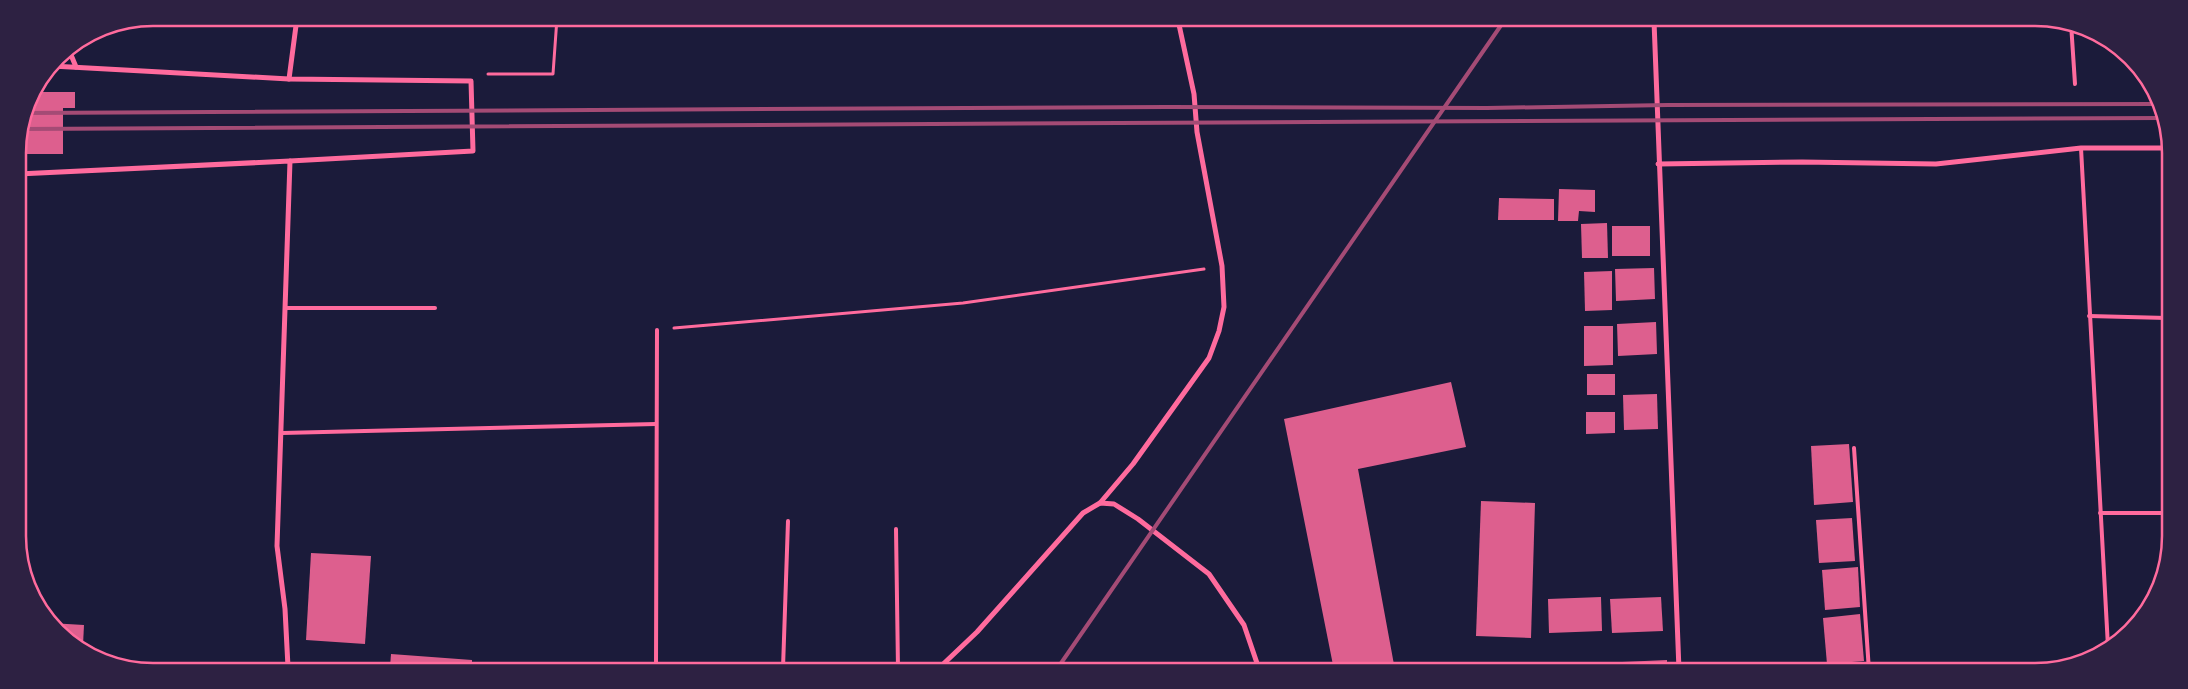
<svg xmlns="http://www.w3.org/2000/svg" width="2188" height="689" font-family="'IBM Plex Sans',sans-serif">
<rect width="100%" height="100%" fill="#1b1b3a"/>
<g fill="#dd5f8e">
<polygon points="34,92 75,92 75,108 63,108 63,154 18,154 18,145 28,101"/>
<polygon points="1559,189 1595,190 1595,212 1579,211 1578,221 1558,221"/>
<polygon points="1499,198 1554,199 1554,220 1498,220"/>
<polygon points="1607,223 1608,258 1582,258 1581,224"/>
<rect x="1612" y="226" width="38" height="30"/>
<polygon points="1654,268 1655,299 1616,301 1615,269"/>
<polygon points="1612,271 1612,310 1585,311 1584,272"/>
<polygon points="1656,322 1657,354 1618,356 1617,324"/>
<polygon points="1584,326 1613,326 1613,365 1584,366"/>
<rect x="1587" y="374" width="28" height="21"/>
<polygon points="1451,382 1466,447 1358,469 1395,670 1334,670 1284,419"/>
<polygon points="1657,394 1658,429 1624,430 1623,395"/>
<polygon points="1586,412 1615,412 1615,433 1586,434"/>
<polygon points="1849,444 1853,502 1814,505 1811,446"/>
<polygon points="1481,501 1535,503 1531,638 1476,636"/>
<polygon points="1852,518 1855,561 1819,563 1816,520"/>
<polygon points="311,553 371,556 365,644 306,640"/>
<polygon points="1858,567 1860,607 1825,610 1822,570"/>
<polygon points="1601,597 1602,631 1549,633 1548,599"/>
<polygon points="1661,597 1663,631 1612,633 1610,599"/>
<polygon points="1860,614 1864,661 1827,664 1823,618"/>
<polygon points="50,623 84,625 83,645 51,625"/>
<polygon points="391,654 472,660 472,668 390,667"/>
<polygon points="1667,660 1667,670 1578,670 1577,664"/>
</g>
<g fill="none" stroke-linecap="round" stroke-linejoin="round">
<g stroke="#ff6b9d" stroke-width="3">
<polyline points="488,74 553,74 557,18"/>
<polyline points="674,328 963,303 1204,269"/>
</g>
<g stroke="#ff6b9d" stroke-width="4">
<polyline points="2071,23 2075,84"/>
<polyline points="2081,148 2108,647"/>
<polyline points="285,308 435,308"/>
<polyline points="2089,316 2167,318"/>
<polyline points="282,433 656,424"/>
<polyline points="1854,448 1869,671"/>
<polyline points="2100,513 2166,513"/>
<polyline points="896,529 898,669"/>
<polyline points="656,668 657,330"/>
<polyline points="783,668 788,521"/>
</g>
<g stroke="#ff6b9d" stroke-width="5">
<polyline points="1654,21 1679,670"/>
<polyline points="69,50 76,67"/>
<polyline points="52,66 289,79 471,81 473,151 290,161"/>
<polyline points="289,79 297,18"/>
<polyline points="1658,164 1802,162 1936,164 2081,148 2168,148"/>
<polyline points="18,174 290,161 277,546 285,609 288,667"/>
<polyline points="1100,503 1133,464 1209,358 1219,331 1224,307 1222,266 1197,132 1194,94 1178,20"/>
<polyline points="938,669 977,632 1083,513 1100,503 1114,504 1138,519 1209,574 1244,625 1259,669"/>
</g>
<g stroke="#a44b75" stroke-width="4">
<polyline points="25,113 1166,107 1487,108 1668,105 2156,104"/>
<path d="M21,129C735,123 1449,122 2163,118"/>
<polyline points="1057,669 1504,21"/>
</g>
</g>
<path d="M0 0H2188V689H0ZM153 26H2035A127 127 0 0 1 2162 153V536A127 127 0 0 1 2035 663H153A127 127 0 0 1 26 536V153A127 127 0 0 1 153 26Z" fill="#2d2142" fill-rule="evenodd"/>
<path fill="none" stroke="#ff6b9d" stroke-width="2.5" d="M153 26H2035A127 127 0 0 1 2162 153V536A127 127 0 0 1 2035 663H153A127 127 0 0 1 26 536V153A127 127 0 0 1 153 26Z"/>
</svg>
